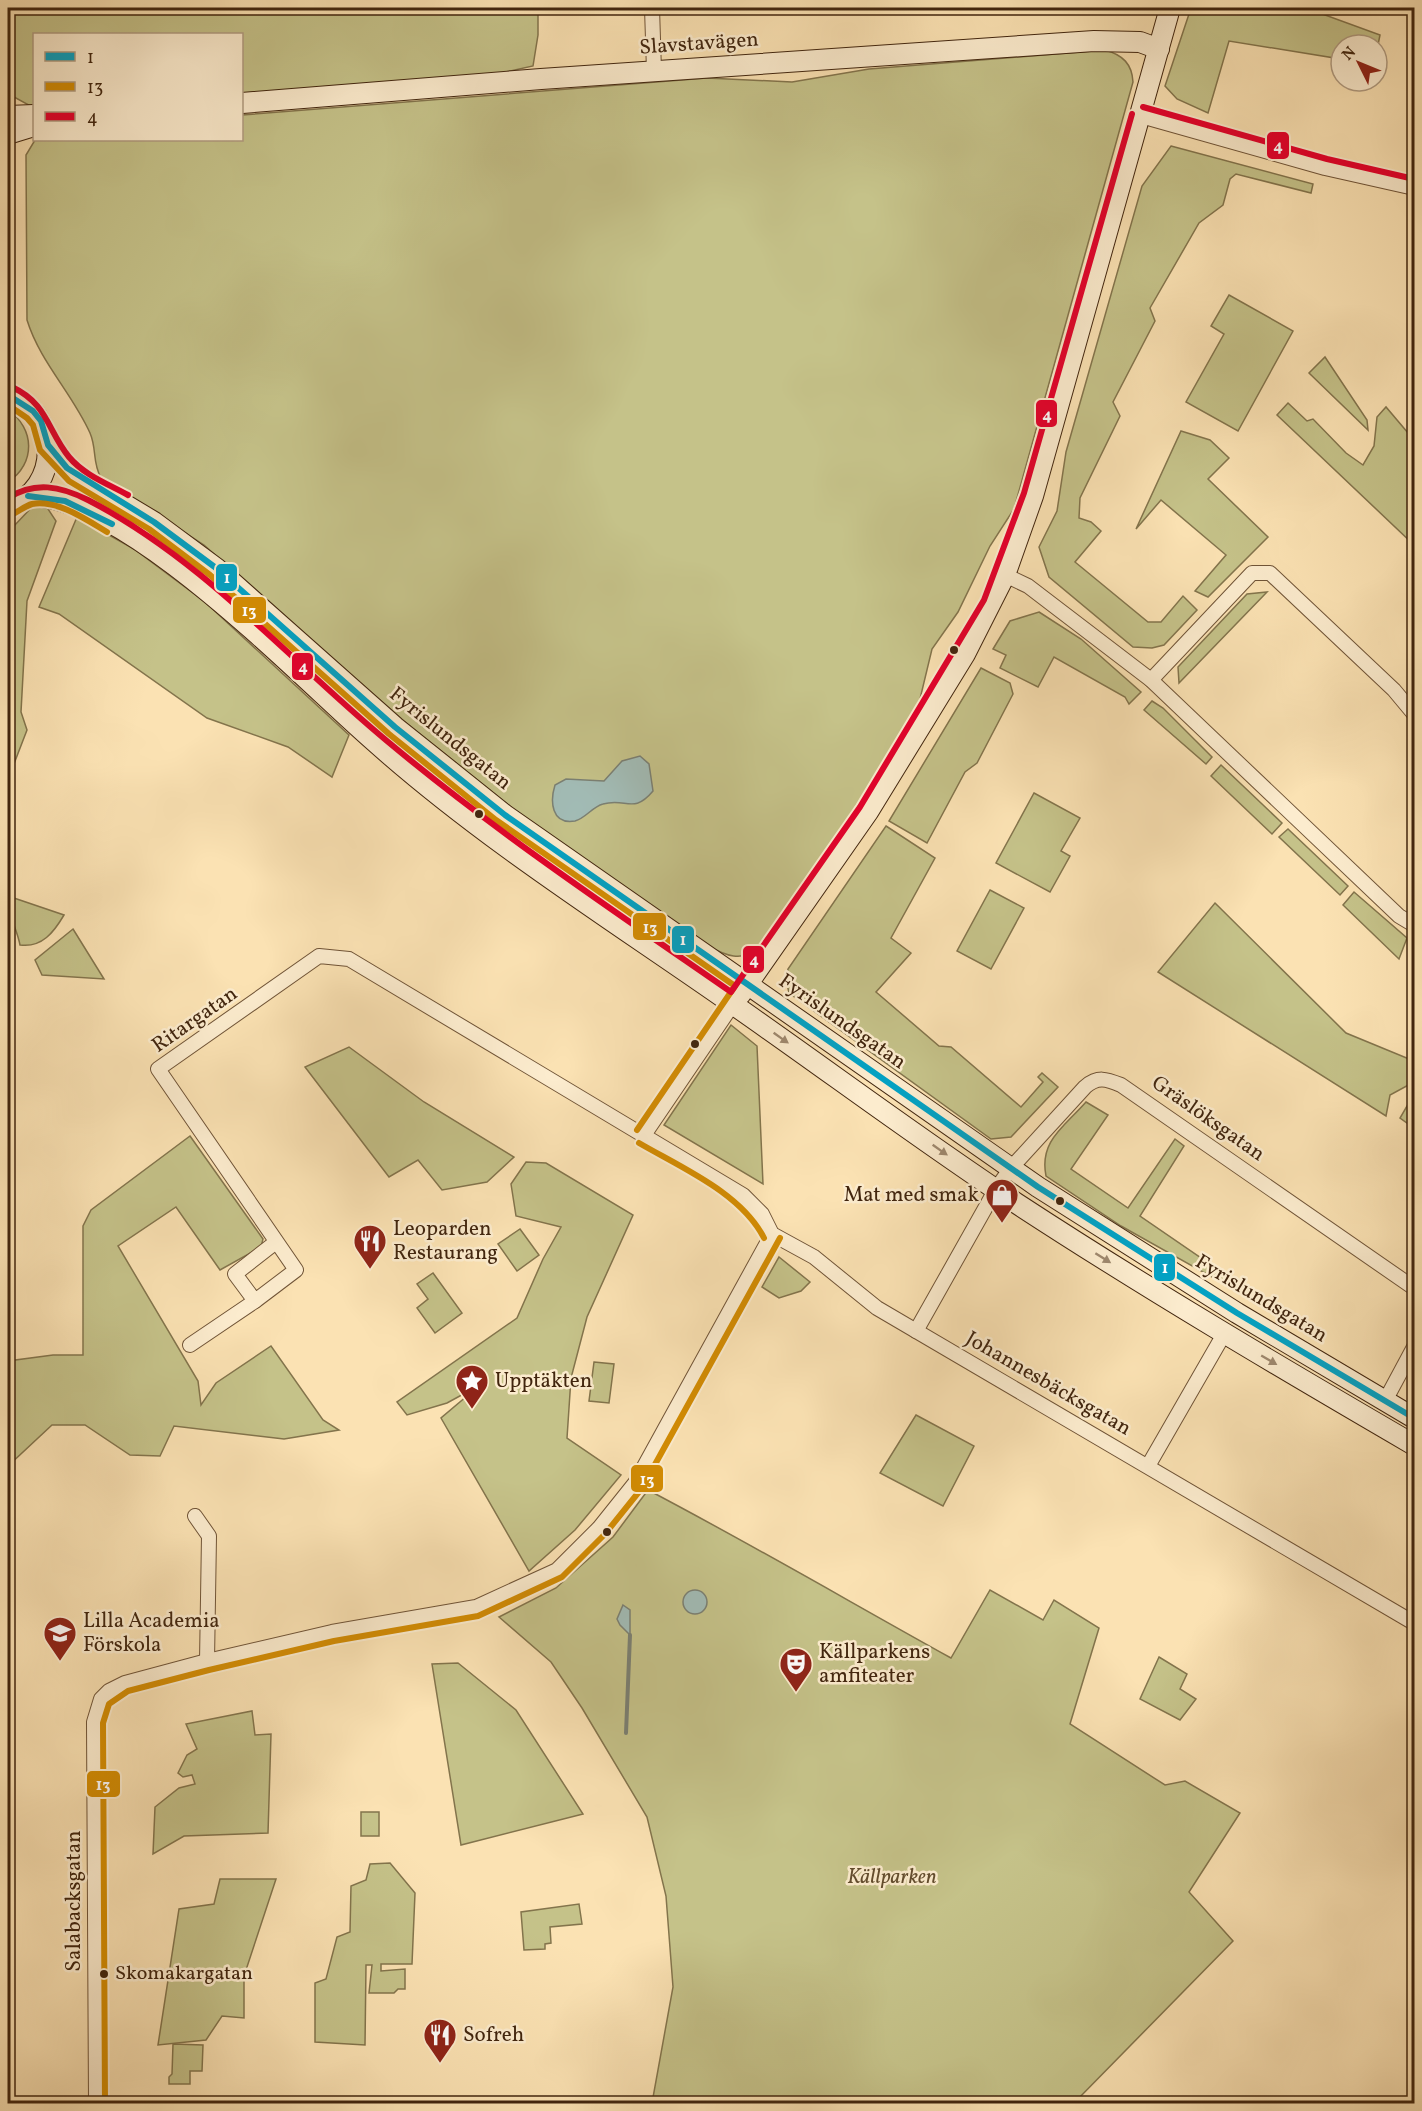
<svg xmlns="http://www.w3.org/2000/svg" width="1422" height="2111" font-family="Vollkorn,serif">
<rect width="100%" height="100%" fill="#fbe2b3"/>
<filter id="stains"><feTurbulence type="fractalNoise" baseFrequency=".00333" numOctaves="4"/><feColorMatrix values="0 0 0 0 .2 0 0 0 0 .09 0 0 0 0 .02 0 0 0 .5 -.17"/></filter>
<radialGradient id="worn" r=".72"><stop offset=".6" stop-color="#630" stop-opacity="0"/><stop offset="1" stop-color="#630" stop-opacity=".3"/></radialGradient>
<g fill="#c5c289" stroke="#83744c" stroke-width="1.5">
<polygon points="11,8 538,8 538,35 533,66 483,77 242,97 242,34 34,34 34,108 14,97 10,86"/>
<polygon points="1191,8 1306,8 1380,35 1377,50 1377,45 1341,45 1341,59 1229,41 1208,113 1177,99 1165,86"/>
<path d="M1105,50C1123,55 1132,64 1133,82L1014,509L990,546L958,612L932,649L920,699L860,806L763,947C741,963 726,956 704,944L512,808L404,721L204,545L101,478C92,462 97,449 90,433C72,393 40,362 27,320L26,155L35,140H242V115L707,78L792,82L869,69Z"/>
<polygon points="1171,146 1313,184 1311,193 1236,174 1230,179 1223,205 1199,223 1150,308 1155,321 1113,402 1120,416 1080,498 1079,518 1091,522 1101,531 1075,562 1148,622 1161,622 1183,596 1197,610 1164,645 1152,648 1133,647 1049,577 1039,547 1057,511 1066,452 1142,186"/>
<polygon points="1229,295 1293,331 1238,431 1186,402 1224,334 1211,326"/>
<polygon points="1325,357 1367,420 1368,430 1309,373"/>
<polygon points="1288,403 1307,421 1313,419 1346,453 1363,465 1374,446 1377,417 1386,407 1414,440 1414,545 1277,415"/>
<path d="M8,410C35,428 36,464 8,482Z"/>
<polygon points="1181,431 1210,440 1229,458 1208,479 1268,537 1208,597 1195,591 1226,555 1161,500 1136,529"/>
<polygon points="46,506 56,521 27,601 21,712 27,730 12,769 8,770 8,594 13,527 32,507"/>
<polygon points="77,517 134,549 205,602 349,735 332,777 288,747 207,718 59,614 39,607"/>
<polygon points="1267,592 1179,683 1178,667 1247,594"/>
<polygon points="1039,612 1081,639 1141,692 1129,704 1125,697 1054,657 1038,687 1000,668 1006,655 993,649 1010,621"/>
<polygon points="981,668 1010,683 1013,694 977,763 965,772 927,843 889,821"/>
<polygon points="1152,701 1163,708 1212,757 1206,764 1144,710"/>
<polygon points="1221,765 1282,823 1272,834 1211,776"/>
<polygon points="1034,793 1080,818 1061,851 1070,856 1050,892 996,863"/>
<polygon points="886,826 935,858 891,938 911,953 876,992 939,1046 951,1047 1021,1107 1043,1082 1038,1077 1042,1073 1058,1087 1011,1137 991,1139 789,993 786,979 788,969"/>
<polygon points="1288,829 1348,886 1340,895 1279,837"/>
<polygon points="990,890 1024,908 991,969 957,951"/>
<polygon points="1354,892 1407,938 1399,959 1343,905"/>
<path d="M8,896L64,915C54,932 42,948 20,945C17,928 7,914 8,896Z"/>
<polygon points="1215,903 1346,1033 1414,1061 1414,1082 1390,1095 1386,1116 1158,972"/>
<polygon points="73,929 104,979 42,975 35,960"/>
<polygon points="731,1025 757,1046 763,1184 664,1125"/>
<polygon points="349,1047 424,1102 514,1157 487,1182 442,1190 418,1160 389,1177 305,1067"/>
<polygon points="1414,1094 1414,1128 1400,1118"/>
<path d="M1086,1102L1108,1115L1071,1169L1128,1208L1175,1139L1184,1146L1140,1216L1255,1295L1253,1300L1121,1226L1046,1176C1039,1141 1064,1127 1086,1102Z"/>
<polygon points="190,1136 263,1239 261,1247 220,1270 176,1207 118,1246 198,1381 201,1405 216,1383 271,1346 323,1420 339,1430 284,1439 174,1426 160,1456 130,1455 85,1425 52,1425 8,1466 8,1361 53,1355 83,1355 83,1226 91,1210"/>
<polygon points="526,1162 546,1163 633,1215 587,1317 571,1378 567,1438 621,1475 575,1530 529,1571 441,1418 480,1385 447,1403 407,1415 397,1402 517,1318 543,1259 561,1227 516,1216 511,1184"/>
<polygon points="520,1229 539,1255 517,1271 498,1244"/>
<polygon points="779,1257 810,1282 801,1291 779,1298 762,1287"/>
<polygon points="433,1273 462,1313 435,1333 417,1308 428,1299 417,1284"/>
<polygon points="594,1362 614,1364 609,1403 589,1401"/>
<polygon points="916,1415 974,1446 943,1506 880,1473"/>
<path d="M648,1490C751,1544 850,1602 951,1658L990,1590L1043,1620L1054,1600L1099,1628L1070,1724L1165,1785L1185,1781L1240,1813L1189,1892L1233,1941L1074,2103H652L673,1987L666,1896L647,1817L582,1708L551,1662L499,1617L556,1588L613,1537Z"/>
<polygon points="1159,1657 1187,1674 1180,1689 1196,1699 1180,1720 1140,1699"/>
<polygon points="458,1663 516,1710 583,1814 461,1845 432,1664"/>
<polygon points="252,1711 255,1735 271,1734 268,1833 184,1836 153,1854 155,1807 179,1788 195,1784 192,1775 183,1777 178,1773 187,1755 197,1749 186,1724"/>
<rect x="361" y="1812" width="18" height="24"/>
<polygon points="390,1863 415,1893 412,1964 381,1964 381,1971 405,1969 405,1989 398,1989 394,1993 369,1993 372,1965 366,1965 365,2045 315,2042 315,1983 326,1979 337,1937 350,1932 351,1886 366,1880 370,1864"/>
<polygon points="220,1879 276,1879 244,1976 244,2018 222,2016 206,2040 158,2045 179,1909 214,1904"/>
<polygon points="579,1904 582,1924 550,1927 551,1943 545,1944 545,1949 524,1950 521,1912"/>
<polygon points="173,2044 203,2045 202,2071 190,2071 190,2084 169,2084 169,2077 172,2074"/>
</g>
<g fill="#a2bcb6" stroke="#7b8073" stroke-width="1.5">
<path d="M640,756L649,764L653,791C633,815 626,797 603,804C592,807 586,818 575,821C551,825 550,801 555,785L566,779L604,781L622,761Z"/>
<circle cx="695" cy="1602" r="12"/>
<polygon points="623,1605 630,1610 630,1635 620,1625 617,1619"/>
</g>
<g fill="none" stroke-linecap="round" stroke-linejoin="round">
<polyline stroke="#7b8073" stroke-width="4" points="626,1733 630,1635"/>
<g stroke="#705437" stroke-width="16">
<g id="street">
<polyline points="652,8 654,71"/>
<polyline points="1141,116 1325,168 1414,188"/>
<polyline points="1005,575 1028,586 1151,680 1399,916 1414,925"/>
<polyline points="1151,680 1252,573 1270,573 1394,690 1414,714"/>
<polyline points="644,1135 733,1004"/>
<polyline points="276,1242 235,1274 255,1301 296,1270 158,1069 319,956 349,959 743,1195 762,1214 772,1234 814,1257 877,1308 1414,1623"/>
<path d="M916,1331L996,1189L1011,1168L1085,1087C1098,1076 1106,1079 1121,1085L1414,1288"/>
<polyline points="190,1345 255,1301"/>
<polyline points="1385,1401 1414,1347"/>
<polyline points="1148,1466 1224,1334"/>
<polyline points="195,1516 209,1536 207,1661"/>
<polyline points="96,2104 94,1722 101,1699 109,1691 125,1683 207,1661 332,1632 476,1607 557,1570 599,1528 635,1483 772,1234"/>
</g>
</g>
<g stroke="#41250e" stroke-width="22">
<g id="secondary">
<polyline points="242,103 541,79 1094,41 1140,42 1159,49"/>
<polyline points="8,116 34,115"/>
<polyline points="8,134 34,126"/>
<path d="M8,395C61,413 61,489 8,507"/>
<polyline points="48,445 74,474 154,522 216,568 395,727 505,815 1038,1187 1237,1313 1414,1418"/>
<path d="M28,496C127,494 300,677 375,742C485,840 611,919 731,1003C826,1069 919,1139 1016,1203C1146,1288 1280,1367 1414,1445"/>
<polyline points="740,995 868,812 965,654 1005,575 1033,496 1170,8"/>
</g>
</g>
<use href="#street" stroke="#fcecce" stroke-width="14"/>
<use href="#secondary" stroke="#fcecce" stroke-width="20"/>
<g stroke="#fcecce" stroke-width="10">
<g id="bus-1">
<polyline points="8,395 33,411 41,421 48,445 67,468 154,522 216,568 395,727 505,815 1038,1187 1237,1313 1414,1418"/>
<polyline points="28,496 65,501 112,524"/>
</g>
</g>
<g stroke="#fcecce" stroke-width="10">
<g id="bus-2">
<polyline points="8,405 27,418 33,425 40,450 69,481 149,529 210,575 389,734 496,820 735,986 637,1130"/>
<path d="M11,515C18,512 25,506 32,504C57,499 87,520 107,532"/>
<path d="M639,1143C682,1168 741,1193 764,1238"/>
<polyline points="105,2104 103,1723 109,1704 128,1691 209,1670 334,1641 478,1616 562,1577 605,1534 642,1488 780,1238"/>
</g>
</g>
<g stroke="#fcecce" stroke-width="10">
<g id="bus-3">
<polyline points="1143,107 1327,159 1414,179"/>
<path d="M12,387C48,404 47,430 69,457C84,475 108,484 128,495"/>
<path d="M8,498C35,481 60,486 88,500C204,560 288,659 387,741C496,832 614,911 731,992L860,807L984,600L1024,493L1132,114"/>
</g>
</g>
<use href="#bus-1" stroke="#03a2c4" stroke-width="6"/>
<use href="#bus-2" stroke="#d38c03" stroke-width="6"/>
<use href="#bus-3" stroke="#e4002b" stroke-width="6"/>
</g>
<defs><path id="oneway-solid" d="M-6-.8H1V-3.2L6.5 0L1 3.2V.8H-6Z" transform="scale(1.5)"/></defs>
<g fill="#9e886e">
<use href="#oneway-solid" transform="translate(781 1038) rotate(35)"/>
<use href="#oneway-solid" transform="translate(940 1150) rotate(35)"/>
<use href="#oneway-solid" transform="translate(1103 1258) rotate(32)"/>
<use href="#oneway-solid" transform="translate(1269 1360) rotate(30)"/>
</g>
<defs>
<g id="shop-pin" transform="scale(1.725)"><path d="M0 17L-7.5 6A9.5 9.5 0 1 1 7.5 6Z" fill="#8f2418" stroke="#fcecce"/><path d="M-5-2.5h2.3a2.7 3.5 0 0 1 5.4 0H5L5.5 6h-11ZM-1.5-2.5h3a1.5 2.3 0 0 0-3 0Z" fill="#fff"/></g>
<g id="restaurant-pin" transform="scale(1.725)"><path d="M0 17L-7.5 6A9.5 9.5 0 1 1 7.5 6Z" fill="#8f2418" stroke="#fcecce"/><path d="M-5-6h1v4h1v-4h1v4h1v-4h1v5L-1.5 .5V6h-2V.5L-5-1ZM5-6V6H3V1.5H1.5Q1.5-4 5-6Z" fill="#fff"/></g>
<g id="sight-pin" transform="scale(1.725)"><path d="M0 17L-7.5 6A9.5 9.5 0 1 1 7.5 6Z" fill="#8f2418" stroke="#fcecce"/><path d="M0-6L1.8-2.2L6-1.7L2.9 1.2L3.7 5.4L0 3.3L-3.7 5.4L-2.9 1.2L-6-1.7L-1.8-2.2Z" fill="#fff"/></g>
<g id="school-pin" transform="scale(1.725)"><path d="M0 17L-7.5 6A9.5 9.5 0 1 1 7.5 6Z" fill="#8f2418" stroke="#fcecce"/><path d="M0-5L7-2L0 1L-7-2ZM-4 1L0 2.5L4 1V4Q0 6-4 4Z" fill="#fff"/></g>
<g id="theatre-pin" transform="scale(1.725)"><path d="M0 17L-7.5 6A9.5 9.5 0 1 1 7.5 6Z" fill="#8f2418" stroke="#fcecce"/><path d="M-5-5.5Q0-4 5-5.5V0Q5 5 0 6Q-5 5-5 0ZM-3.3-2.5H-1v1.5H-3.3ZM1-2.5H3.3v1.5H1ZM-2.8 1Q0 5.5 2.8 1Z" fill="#fff"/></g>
</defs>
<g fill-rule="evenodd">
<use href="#shop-pin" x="1002" y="1195"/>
<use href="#restaurant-pin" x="370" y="1241"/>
<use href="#sight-pin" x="472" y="1381"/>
<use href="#school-pin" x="60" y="1633"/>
<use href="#theatre-pin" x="796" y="1664"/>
<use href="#restaurant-pin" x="440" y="2035"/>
</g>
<g fill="#41250e" stroke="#fcecce" stroke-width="2">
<circle cx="954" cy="650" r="5"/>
<circle cx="479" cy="814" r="5"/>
<circle cx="695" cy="1044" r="5"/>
<circle cx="1060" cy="1201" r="5"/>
<circle cx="607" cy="1532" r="5"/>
<circle cx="104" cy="1974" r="5"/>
</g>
<g text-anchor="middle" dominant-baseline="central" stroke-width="5" stroke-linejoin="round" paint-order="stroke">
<g font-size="20" fill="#41250e" stroke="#fcecce" text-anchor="start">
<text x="115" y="1974">Skomakargatan</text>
</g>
<g font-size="21" fill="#41250e" stroke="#fcecce">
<text transform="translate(699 44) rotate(-4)">Slavstavägen</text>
<text transform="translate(450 739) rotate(39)">Fyrislundsgatan</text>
<text transform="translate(195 1020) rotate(-35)">Ritargatan</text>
<text transform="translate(842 1022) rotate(35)">Fyrislundsgatan</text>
<text transform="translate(1208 1119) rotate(35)">Gräslöksgatan</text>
<text transform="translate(1261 1299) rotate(31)">Fyrislundsgatan</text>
<text transform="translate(1048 1384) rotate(30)">Johannesbäcksgatan</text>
<text transform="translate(74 1901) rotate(-90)">Salabacksgatan</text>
</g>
<g font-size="21" fill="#41250e" stroke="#fcecce" text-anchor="start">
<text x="979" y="1195" text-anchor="end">Mat med smak</text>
<text x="393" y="1229">Leoparden<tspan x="393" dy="24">Restaurang</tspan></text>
<text x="495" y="1381">Upptäkten</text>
<text x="83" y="1621">Lilla Academia<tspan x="83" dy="24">Förskola</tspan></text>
<text x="819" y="1652">Källparkens<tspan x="819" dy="24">amfiteater</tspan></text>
<text x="463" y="2035">Sofreh</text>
</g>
<g font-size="21" font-style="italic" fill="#624c2d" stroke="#fcecce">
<text x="892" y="1877">Källparken</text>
</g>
</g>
<g stroke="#fcecce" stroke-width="2">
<rect x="1266" y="131" width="24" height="29" rx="6" fill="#e4002b"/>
<rect x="1035" y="399" width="23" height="29" rx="6" fill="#e4002b"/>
<rect x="215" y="563" width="23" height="29" rx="6" fill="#03a2c4"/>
<rect x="232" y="596" width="35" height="28" rx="6" fill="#d38c03"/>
<rect x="291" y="652" width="23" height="29" rx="6" fill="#e4002b"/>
<rect x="632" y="912" width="35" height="29" rx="6" fill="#d38c03"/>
<rect x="671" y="925" width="24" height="29" rx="6" fill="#03a2c4"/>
<rect x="742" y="945" width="23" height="29" rx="6" fill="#e4002b"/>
<rect x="1153" y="1253" width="23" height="29" rx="6" fill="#03a2c4"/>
<rect x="630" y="1464" width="34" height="29" rx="6" fill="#d38c03"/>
<rect x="86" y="1770" width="35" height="28" rx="6" fill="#d38c03"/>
</g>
<g font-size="16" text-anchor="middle" font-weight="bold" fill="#fff">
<text x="1278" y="151">4</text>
<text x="1047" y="420">4</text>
<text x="227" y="583">1</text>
<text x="249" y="616">13</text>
<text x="303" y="672">4</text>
<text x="650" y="933">13</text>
<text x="683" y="945">1</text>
<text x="754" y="965">4</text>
<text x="1165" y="1273">1</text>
<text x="647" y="1485">13</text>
<text x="103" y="1790">13</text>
</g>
<rect width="1422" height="2111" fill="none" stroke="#fbe2b3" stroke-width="30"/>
<rect x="9" y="9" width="1404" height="2093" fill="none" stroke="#41250e" stroke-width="3"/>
<rect x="15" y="15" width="1392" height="2081" fill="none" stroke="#41250e" stroke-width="1.5"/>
<rect x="33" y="33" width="210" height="108" fill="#fcecce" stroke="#b19c81" stroke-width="1.5"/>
<rect x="45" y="52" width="30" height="9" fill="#03a2c4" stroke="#b19c81" stroke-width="1.5"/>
<text x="87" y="63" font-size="18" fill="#41250e">1</text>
<rect x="45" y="82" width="30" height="9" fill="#d38c03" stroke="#b19c81" stroke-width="1.5"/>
<text x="87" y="93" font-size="18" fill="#41250e">13</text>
<rect x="45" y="112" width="30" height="9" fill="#e4002b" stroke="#b19c81" stroke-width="1.5"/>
<text x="87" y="123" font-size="18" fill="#41250e">4</text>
<g transform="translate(1359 63) rotate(313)"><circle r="28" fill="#fcecce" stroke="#b19c81" stroke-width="1.5"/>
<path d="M0-4.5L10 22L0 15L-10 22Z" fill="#8f2418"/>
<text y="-9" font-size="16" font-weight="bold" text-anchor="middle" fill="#41250e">N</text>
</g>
<rect width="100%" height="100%" filter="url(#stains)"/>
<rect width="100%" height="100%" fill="url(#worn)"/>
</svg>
